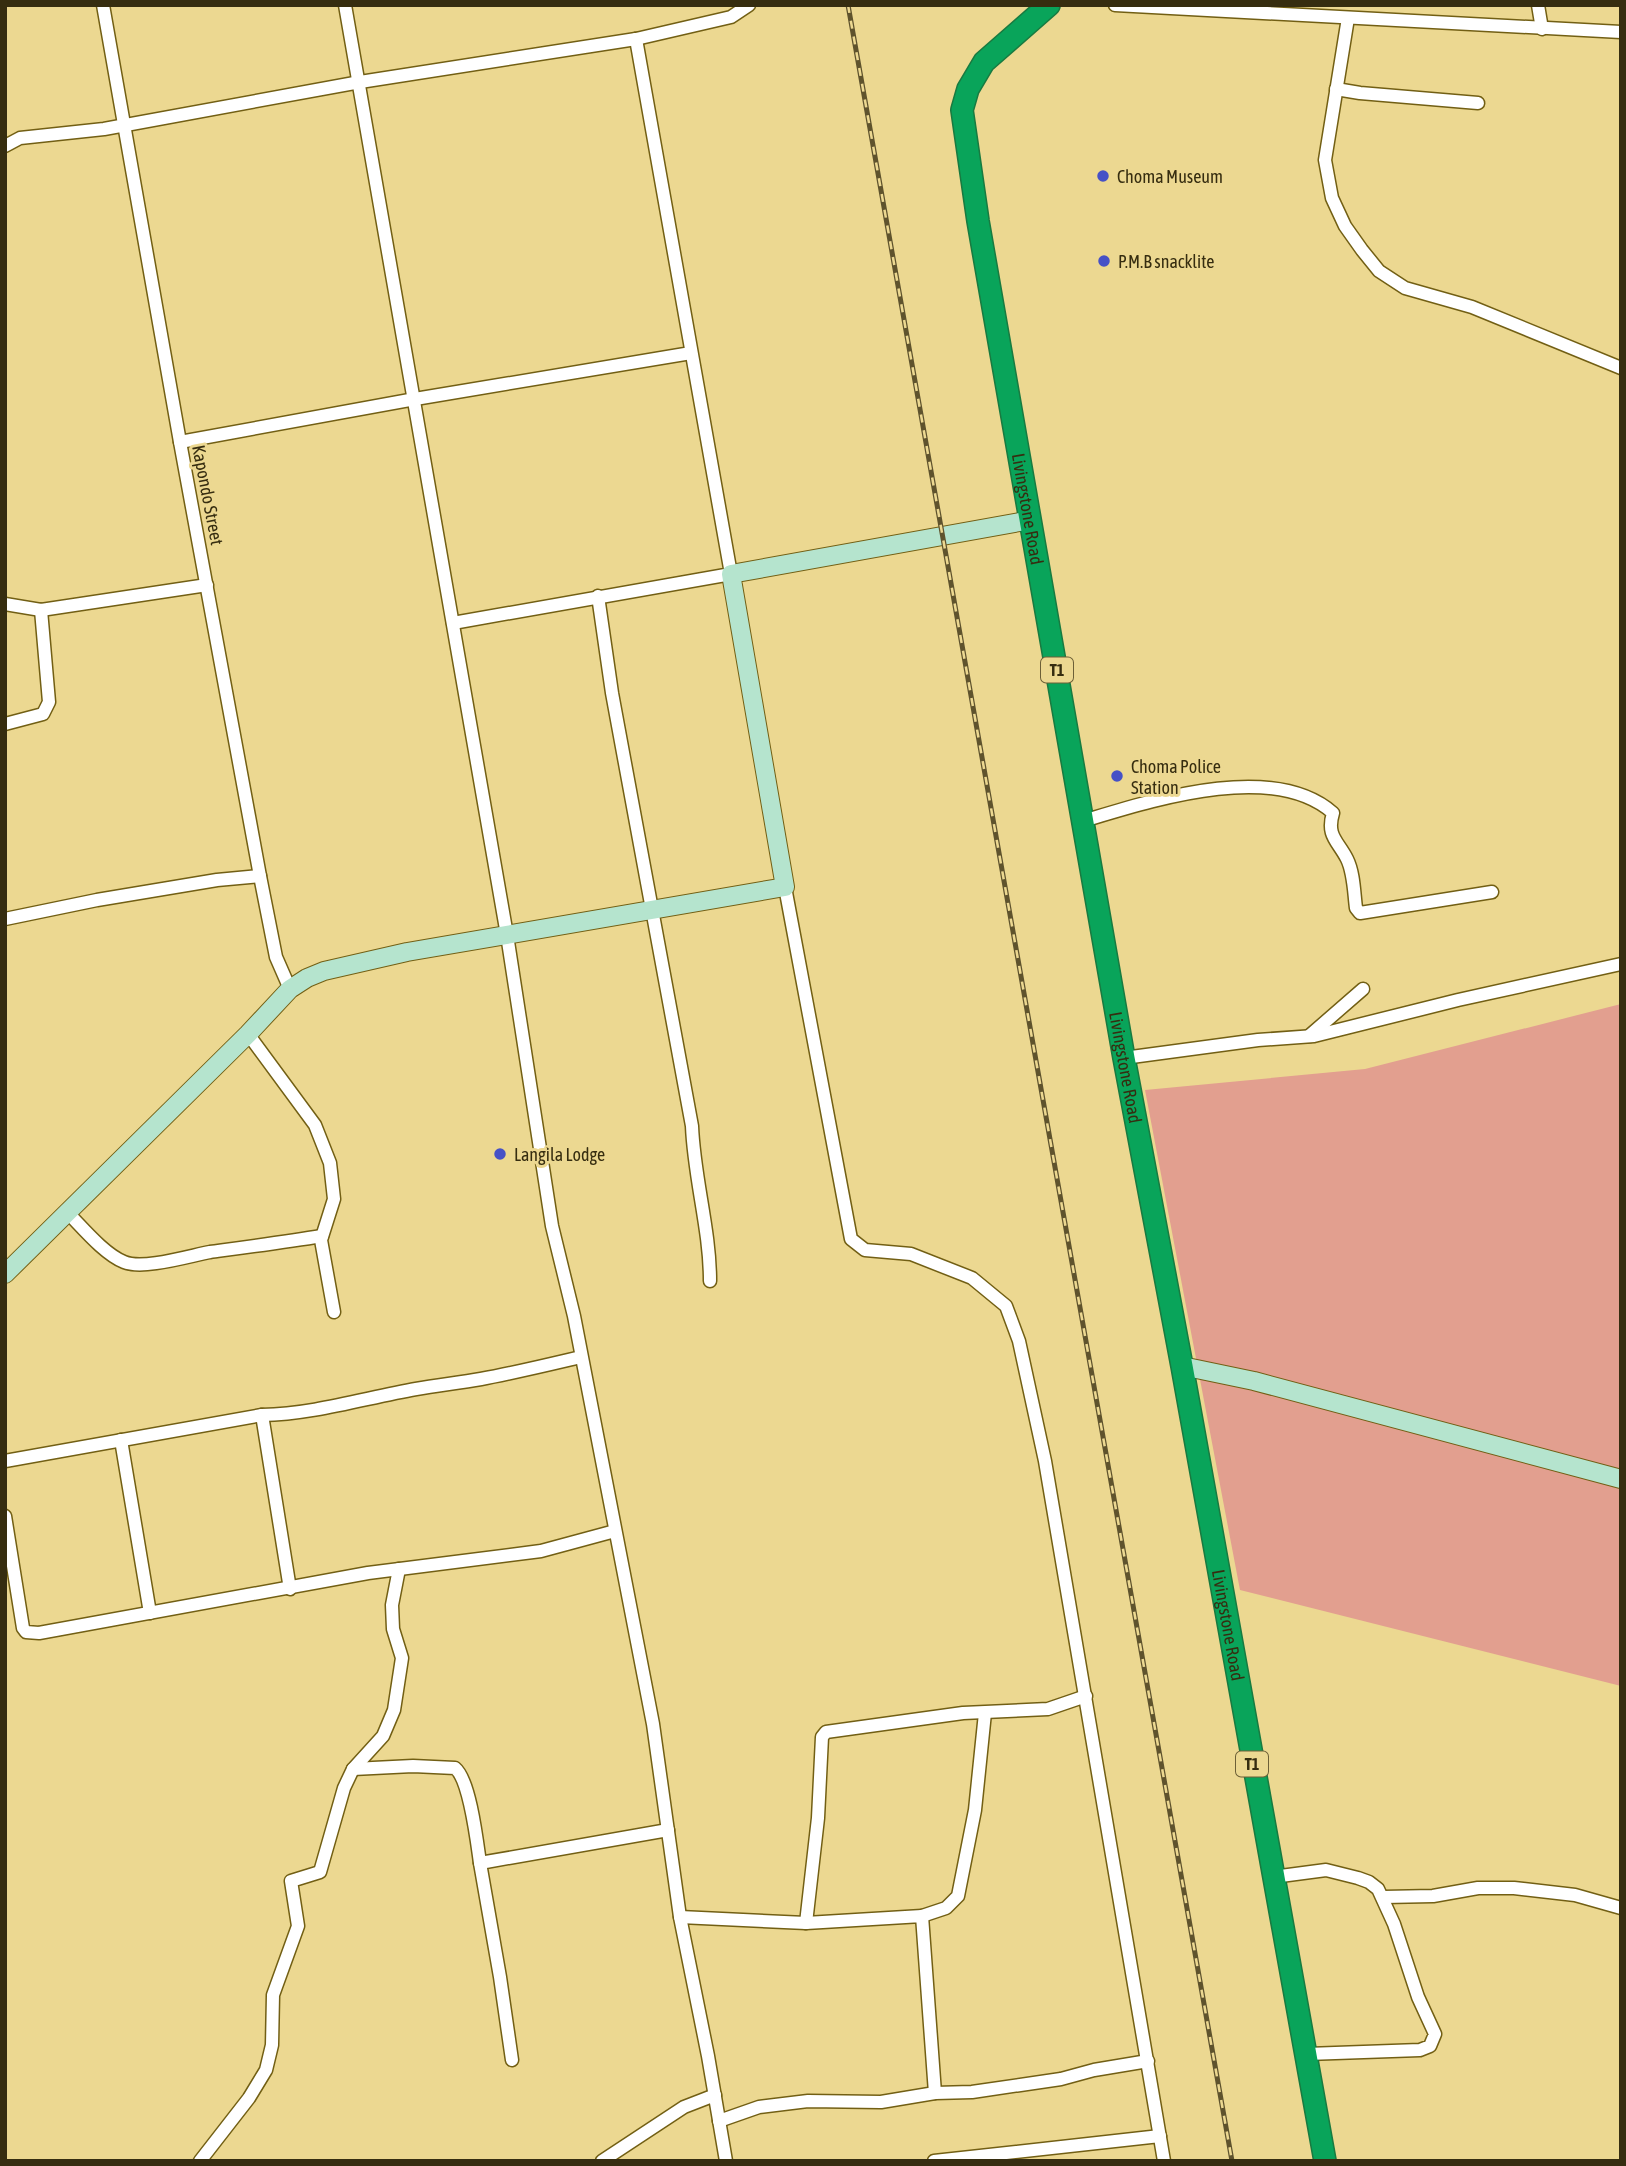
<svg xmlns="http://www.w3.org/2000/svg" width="1626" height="2166" font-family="'Asap Condensed',sans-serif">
<rect width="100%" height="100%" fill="#ecd891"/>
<polygon fill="#e29f8f" points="1621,1004 1621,1686 1240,1590 1145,1090 1365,1069"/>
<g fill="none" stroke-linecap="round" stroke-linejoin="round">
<g stroke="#725f14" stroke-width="15">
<g id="street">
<polyline points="103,5 180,442 260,876 276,957 290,989"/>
<polyline points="345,5 507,935 552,1226 574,1316 653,1724 680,1917 708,2056 726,2161"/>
<polyline points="1115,5 1621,32"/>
<polyline points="1538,5 1542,29"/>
<polyline points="1348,18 1325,160 1332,198 1345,226 1362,250 1379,271 1405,288 1472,307 1621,368"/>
<polyline points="1336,89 1360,93 1478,103"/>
<polyline points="5,146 20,138 104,129 360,82 636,39 731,17 749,5"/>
<polyline points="180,442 415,399 691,353"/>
<path d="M598,596L612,693L692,1126C694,1178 710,1229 710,1281"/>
<polyline points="5,604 41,610 207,585"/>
<polyline points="453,623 731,574 636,39"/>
<polyline points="5,724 43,714 49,702 41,610"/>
<path d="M1083,821C1150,801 1273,760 1333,813C1326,836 1338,841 1347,859C1354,873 1354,893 1356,908L1360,913L1492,892"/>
<polyline points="785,887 851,1239 865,1250 911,1254 972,1278 1006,1306 1019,1341 1045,1461 1164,2161"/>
<polyline points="5,919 97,900 217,880 260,876"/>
<polyline points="248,1034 315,1125 330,1163 334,1199 321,1240 334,1312"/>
<polyline points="1309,1036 1363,989"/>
<polyline points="1124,1058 1258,1040 1314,1036 1458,1000 1621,964"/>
<path d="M67,1212C82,1227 104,1254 124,1262C143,1270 189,1256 210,1252C247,1247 285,1242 322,1236"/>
<polyline points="262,1415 290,1589"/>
<polyline points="121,1440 150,1613"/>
<path d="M5,1461L262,1415C314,1414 365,1398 416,1389C438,1385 459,1383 481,1379C514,1373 547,1365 581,1357"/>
<polyline points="5,1516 23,1628 26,1632 39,1633 368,1573 541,1551 615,1531"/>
<path d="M353,1769L413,1766L455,1768C470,1780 477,1842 480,1863"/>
<polyline points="1273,1877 1326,1870 1358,1878 1369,1882 1378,1889 1394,1924 1418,1997 1435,2034 1430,2046 1420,2050 1307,2054"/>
<polyline points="1384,1897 1433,1896 1478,1888 1514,1888 1575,1895 1621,1908"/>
<polyline points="922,1916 946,1908 958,1896 975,1810 985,1713"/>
<polyline points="680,1917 806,1923 922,1916 935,2093"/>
<polyline points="806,1923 818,1818 822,1737 826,1732 963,1713 1048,1709 1086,1696"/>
<polyline points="512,2060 500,1977 480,1863 668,1830"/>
<polyline points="719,2121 759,2107 808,2101 881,2102 935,2093 972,2092 1061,2079 1094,2070 1148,2061"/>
<polyline points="200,2161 249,2098 266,2070 272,2045 273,1995 298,1926 291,1881 320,1872 344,1788 353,1769 383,1736 394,1710 402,1658 393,1629 392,1605 399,1569"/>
<polyline points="602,2161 684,2107 715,2095"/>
<polyline points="934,2161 1160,2136"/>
</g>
</g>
<g stroke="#725f14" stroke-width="20">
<g id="secondary">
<polyline points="5,1274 248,1034 290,989 307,978 324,971 407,952 785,887 731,574 1031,520"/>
<polyline points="1182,1366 1254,1381 1621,1479"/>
</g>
</g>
<g stroke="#197a40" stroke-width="24">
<g id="highway">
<path id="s1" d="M1049,5L984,62L968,89L962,110L978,221L1124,1058L1182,1366L1325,2161"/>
</g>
</g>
<use href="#street" stroke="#fff" stroke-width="12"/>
<use href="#secondary" stroke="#b5e4ce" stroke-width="18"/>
<use href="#highway" stroke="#09a45a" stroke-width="21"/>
<g stroke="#5f532d" stroke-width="5">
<polyline id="rail" points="848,5 1232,2161"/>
</g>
<use href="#rail" stroke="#ecd891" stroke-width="2.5" stroke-dasharray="8" stroke-linecap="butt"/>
</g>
<g fill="#4651c6" stroke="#ecd891" stroke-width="2.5">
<circle cx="1103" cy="176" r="7"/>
<circle cx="1104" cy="261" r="7"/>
<circle cx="1117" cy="776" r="7"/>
<circle cx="500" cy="1154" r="7"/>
</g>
<g text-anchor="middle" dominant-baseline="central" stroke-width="6" stroke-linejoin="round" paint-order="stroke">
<g fill="#ecd891" stroke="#6d6037" stroke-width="2">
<rect x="1041" y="657.5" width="32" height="25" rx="5"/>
<rect x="1236" y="1751.5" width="32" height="25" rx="5"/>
</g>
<g font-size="16" font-weight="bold" fill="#362d10">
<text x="1057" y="670">T1</text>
<text x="1252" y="1764">T1</text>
</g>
<g font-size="18" fill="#362d10" stroke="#ecd891" text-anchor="start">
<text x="1117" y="176">Choma Museum</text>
<text x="1118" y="261">P.M.B snacklite</text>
<text x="1131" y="766">Choma Police<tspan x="1131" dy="21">Station</tspan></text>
<text x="514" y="1154">Langila Lodge</text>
</g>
<g font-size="18" fill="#362d10" stroke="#ecd891">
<text transform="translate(208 495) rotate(79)">Kapondo Street</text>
<text stroke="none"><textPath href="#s1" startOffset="544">Livingstone Road</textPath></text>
<text stroke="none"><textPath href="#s1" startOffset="1111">Livingstone Road</textPath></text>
<text stroke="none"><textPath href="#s1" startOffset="1678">Livingstone Road</textPath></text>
</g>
</g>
<rect width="1626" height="2166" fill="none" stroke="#362d10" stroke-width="14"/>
</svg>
